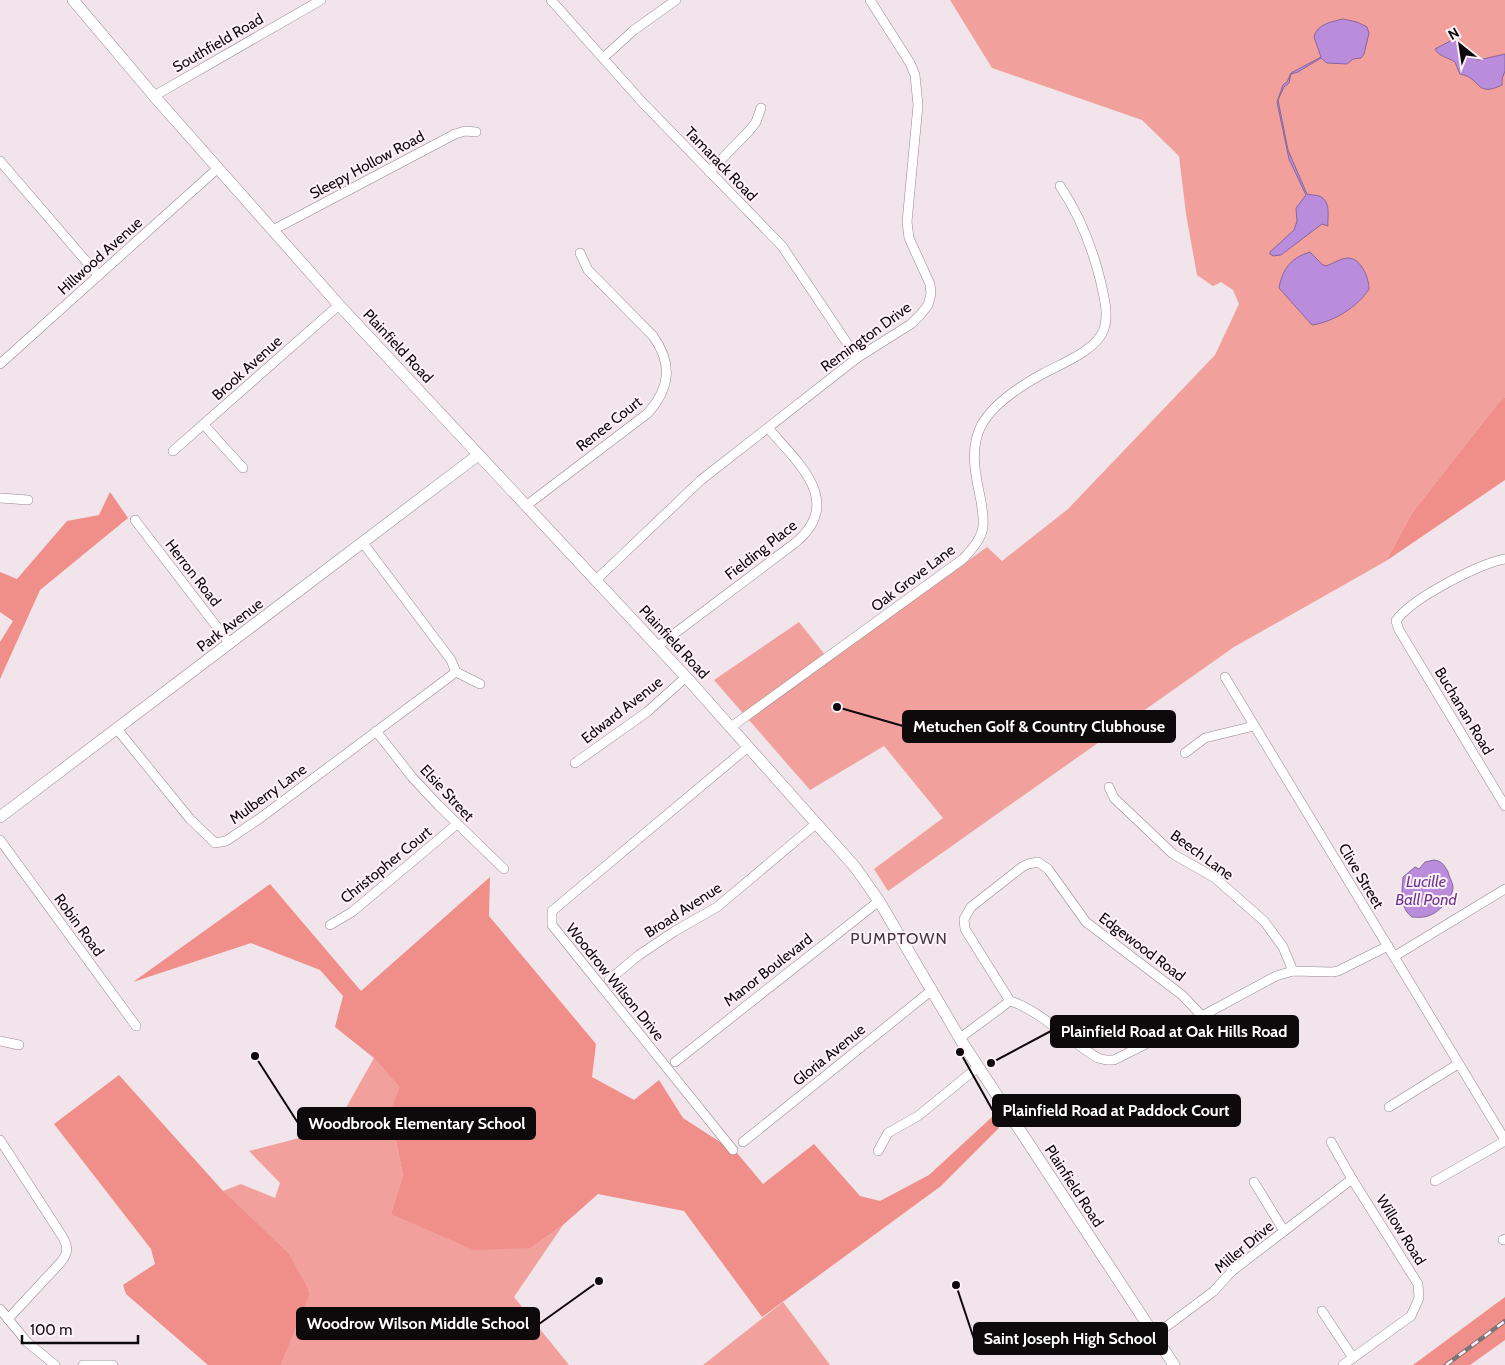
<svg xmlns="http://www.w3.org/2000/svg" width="1505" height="1365" font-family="Cabin,sans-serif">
<rect width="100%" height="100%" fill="#f1e4ea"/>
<g fill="#f1a09c">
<polygon points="950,0 1505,0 1505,397 1499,402 1412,513 1386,561 1234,647 888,891 874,869 943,818 884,746 810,790 714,680 799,622 830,661 987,547 1002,561 1068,509 1215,355 1239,304 1233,290 1221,282 1213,286 1197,275 1186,214 1179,156 1142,120 992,68"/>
<polygon points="374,1058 401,1087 390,1111 403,1175 391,1214 531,1248 563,1225 514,1297 569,1365 281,1365 310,1292 223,1191 241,1184 275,1198 280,1183 249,1151 334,1129"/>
<polygon points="783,1302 830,1365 703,1365"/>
</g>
<g fill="#f08e89">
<polygon points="1505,397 1505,480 1386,561 1412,513 1499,402"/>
<polygon points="110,492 128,518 40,590 0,679 0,642 13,621 0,612 0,572 17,579 67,521 99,515"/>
<polygon points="490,877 489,916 596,1044 592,1077 634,1100 659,1080 683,1118 737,1153 763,1184 814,1144 860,1196 880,1201 929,1175 992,1117 999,1128 941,1186 762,1317 684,1211 598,1194 563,1225 531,1248 474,1250 391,1214 403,1175 390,1111 400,1087 374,1058 335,1027 343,996 320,970 251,943 133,982 270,884 361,991"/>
<polygon points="119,1075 223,1191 289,1254 310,1293 281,1365 208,1365 126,1294 123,1285 155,1264 151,1249 54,1124"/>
<polygon points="1505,1297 1505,1340 1470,1365 1413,1365"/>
</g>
<g fill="#b98ddb" stroke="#86669d">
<path d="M1343,19L1357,22L1367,27L1369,33L1364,54L1361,58L1353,59L1347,64L1327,63L1321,58L1298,72L1291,74L1289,83L1284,87L1278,100L1288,150L1307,194C1311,195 1316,195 1319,196C1332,201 1327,217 1328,226L1322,224L1281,255L1273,256L1270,254V252L1294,230L1297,221L1296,208L1306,195L1289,159L1277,102L1283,85L1287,82L1291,73L1321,57L1314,37C1317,24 1331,22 1343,19Z"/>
<path d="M1454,39L1467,54L1479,60L1505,54V71L1502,79V85C1475,98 1482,78 1460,74L1455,62C1448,57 1439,57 1435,49Z"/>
<path d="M1310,252L1323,265L1326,266C1332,264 1341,258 1348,258C1361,258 1369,278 1369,289C1358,307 1333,322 1312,325L1279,288C1282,269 1292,257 1310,252Z"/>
<path d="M1434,860C1442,861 1445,866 1448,872C1449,877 1453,883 1453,887C1453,899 1438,913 1428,916C1423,918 1417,917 1412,917C1399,907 1402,892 1403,877L1415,867L1419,869L1425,862Z"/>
</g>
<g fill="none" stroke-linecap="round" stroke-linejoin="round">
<g stroke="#94888e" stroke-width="10">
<g id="minor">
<polyline points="551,0 643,103 782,246 857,358"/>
<polyline points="603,58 634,30 676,0"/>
<polyline points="154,96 321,0"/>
<polyline points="0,161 98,275"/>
<polyline points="709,172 749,131 756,122 761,108"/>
<polyline points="273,230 455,134 465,131 476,132"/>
<polyline points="0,364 218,168"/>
<polyline points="204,425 243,468"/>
<polyline points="173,451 339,305"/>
<polyline points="0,498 28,500"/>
<path d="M527,505L648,413C670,388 673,364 653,336L588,270L580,253"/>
<polyline points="135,520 230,644"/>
<path d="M1505,559C1479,564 1410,599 1396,621L1399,630L1505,806"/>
<polyline points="596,580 701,480 857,358 911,324 921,314 928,305 931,294 930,284 909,238 907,222 918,105 915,75 910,63 870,0"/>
<path d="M658,646L795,543C845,502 798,463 768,428"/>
<polyline points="456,672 480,684"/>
<polyline points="1225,677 1505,1140"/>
<path d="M731,727L963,559C971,550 981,540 983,527C984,519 982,509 981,501C976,477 969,450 981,426C993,403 1022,385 1044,373C1063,363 1097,350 1104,329C1109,315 1104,297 1101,283C1093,250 1079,214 1060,186"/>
<polyline points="117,729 190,819 215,843 226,841 259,819 456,672 451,660 363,543"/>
<polyline points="376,731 412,777 438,805 504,869"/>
<polyline points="1185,753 1205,738 1254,726"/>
<polyline points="575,763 647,712 686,677"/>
<polyline points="1109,787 1114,798 1173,854 1215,878 1264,921 1283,947 1293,971"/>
<polyline points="0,840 136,1026"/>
<polyline points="330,925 352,912 457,824"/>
<polyline points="1395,956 1505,889"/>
<polyline points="609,980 639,955 675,931 717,907 817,823"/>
<polyline points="1010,1001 965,929 964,919 971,907 1022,867 1028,864 1038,862 1048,869 1086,922 1182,995 1202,1016"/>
<path d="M960,1038L1010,1001C1040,1010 1070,1042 1098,1058L1106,1060H1114L1202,1016L1276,976L1293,971L1332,972L1338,971L1388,946"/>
<polyline points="0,1041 19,1045"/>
<polyline points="675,1062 879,901"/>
<polyline points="1389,1107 1458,1064"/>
<path d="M0,1140L62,1236C68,1246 69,1252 61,1262L8,1319"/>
<polyline points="743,1142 932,990"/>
<polyline points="1331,1142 1352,1179 1418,1284 1419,1298 1411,1316 1343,1365"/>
<polyline points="733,1150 552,925 552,911 748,747"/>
<polyline points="878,1151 888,1133 918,1116 978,1067"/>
<polyline points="1435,1181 1505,1141"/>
<polyline points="1254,1182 1284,1231"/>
<polyline points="1503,1240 1505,1239"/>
<polyline points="0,1309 27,1342 55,1365"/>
<polyline points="1322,1311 1353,1358"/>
<polyline points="1155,1335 1214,1291 1232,1271 1352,1179"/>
<polyline points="83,1365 113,1365"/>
</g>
</g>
<g stroke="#94888e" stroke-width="12">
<g id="tertiary">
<polyline points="73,0 154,96 339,305 686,677 855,867 879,901 962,1042 1174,1365"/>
<polyline points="0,817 478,455"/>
</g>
</g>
<use href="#minor" stroke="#fff" stroke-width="9"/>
<use href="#tertiary" stroke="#fff" stroke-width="11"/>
<g stroke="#7d7478" stroke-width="4.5">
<polyline id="rail" points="1446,1365 1505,1321"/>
</g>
<use href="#rail" stroke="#fef1f7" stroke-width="2.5" stroke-dasharray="8" stroke-linecap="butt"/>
</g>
<g text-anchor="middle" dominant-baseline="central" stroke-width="4" stroke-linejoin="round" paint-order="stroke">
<g font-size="15" fill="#0e0a0c" stroke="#fef1f7">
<text transform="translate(218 43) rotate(-30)">Southfield Road</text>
<text transform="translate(721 164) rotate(46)">Tamarack Road</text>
<text transform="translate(367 165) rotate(-28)">Sleepy Hollow Road</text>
<text transform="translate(100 256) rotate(-42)">Hillwood Avenue</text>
<text transform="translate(866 337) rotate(-36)">Remington Drive</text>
<text transform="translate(398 346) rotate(47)">Plainfield Road</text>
<text transform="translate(247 368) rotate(-42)">Brook Avenue</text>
<text transform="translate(609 424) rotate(-38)">Renee Court</text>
<text transform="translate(761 550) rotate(-38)">Fielding Place</text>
<text transform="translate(193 573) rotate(52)">Herron Road</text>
<text transform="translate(913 578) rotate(-37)">Oak Grove Lane</text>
<text transform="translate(230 625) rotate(-37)">Park Avenue</text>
<text transform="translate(674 642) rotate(47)">Plainfield Road</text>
<text transform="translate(622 710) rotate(-38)">Edward Avenue</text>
<text transform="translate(1464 711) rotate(59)">Buchanan Road</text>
<text transform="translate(447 793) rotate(47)">Elsie Street</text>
<text transform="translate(268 794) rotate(-36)">Mulberry Lane</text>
<text transform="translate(1202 855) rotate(36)">Beech Lane</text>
<text transform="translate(386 865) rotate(-39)">Christopher Court</text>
<text transform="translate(1361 876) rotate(59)">Clive Street</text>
<text transform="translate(683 910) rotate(-33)">Broad Avenue</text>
<text transform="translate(79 925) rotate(54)">Robin Road</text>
<text transform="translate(1142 947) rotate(37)">Edgewood Road</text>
<text transform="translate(768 970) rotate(-38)">Manor Boulevard</text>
<text transform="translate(615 982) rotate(51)">Woodrow Wilson Drive</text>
<text transform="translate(829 1055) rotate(-39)">Gloria Avenue</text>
<text transform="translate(1074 1186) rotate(57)">Plainfield Road</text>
<text transform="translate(1401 1230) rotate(58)">Willow Road</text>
<text transform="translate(1244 1247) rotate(-40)">Miller Drive</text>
</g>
<g font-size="16" font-style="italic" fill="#6d3591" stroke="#fef1f7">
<text x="1426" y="881">Lucille<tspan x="1426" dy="18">Ball Pond</tspan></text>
</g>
<g font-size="16" letter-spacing="1" fill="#433a3e" stroke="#fef1f7">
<text x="899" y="938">PUMPTOWN</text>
</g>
</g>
<path fill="none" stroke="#0e0a0c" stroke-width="2" d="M837 707L903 726M991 1063L1051 1031M960 1052L993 1111M255 1056L298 1123M599 1281L539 1324M956 1285L974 1339"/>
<g fill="#0e0a0c" stroke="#fef1f7" stroke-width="2">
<circle cx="837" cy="707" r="5"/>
<circle cx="991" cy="1063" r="5"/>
<circle cx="960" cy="1052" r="5"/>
<circle cx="255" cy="1056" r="5"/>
<circle cx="599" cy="1281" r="5"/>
<circle cx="956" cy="1285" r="5"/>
</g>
<g fill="#0e0a0c" stroke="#0e0a0c" stroke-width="2">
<rect x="903" y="711" width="272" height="31" rx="5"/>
<rect x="1051" y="1016" width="247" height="31" rx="5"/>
<rect x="993" y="1095" width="247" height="31" rx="5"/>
<rect x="298" y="1108" width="237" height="31" rx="5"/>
<rect x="297" y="1308" width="242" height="31" rx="5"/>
<rect x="974" y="1323" width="193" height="31" rx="5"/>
</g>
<g font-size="16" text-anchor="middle" font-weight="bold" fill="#fff">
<text x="1039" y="732">Metuchen Golf &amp; Country Clubhouse</text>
<text x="1174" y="1037">Plainfield Road at Oak Hills Road</text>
<text x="1116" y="1116">Plainfield Road at Paddock Court</text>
<text x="417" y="1129">Woodbrook Elementary School</text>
<text x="418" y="1329">Woodrow Wilson Middle School</text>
<text x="1070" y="1344">Saint Joseph High School</text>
</g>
<g transform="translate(1460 45) rotate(330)" stroke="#fef1f7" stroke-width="4" paint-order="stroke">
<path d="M0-4L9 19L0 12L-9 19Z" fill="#0e0a0c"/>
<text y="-8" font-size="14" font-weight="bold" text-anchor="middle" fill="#0e0a0c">N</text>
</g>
<path d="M22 1335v8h116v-8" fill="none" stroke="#0e0a0c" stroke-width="2.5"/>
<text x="30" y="1335" font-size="15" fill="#0e0a0c" stroke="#fef1f7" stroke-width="4" paint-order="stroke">100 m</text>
</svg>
